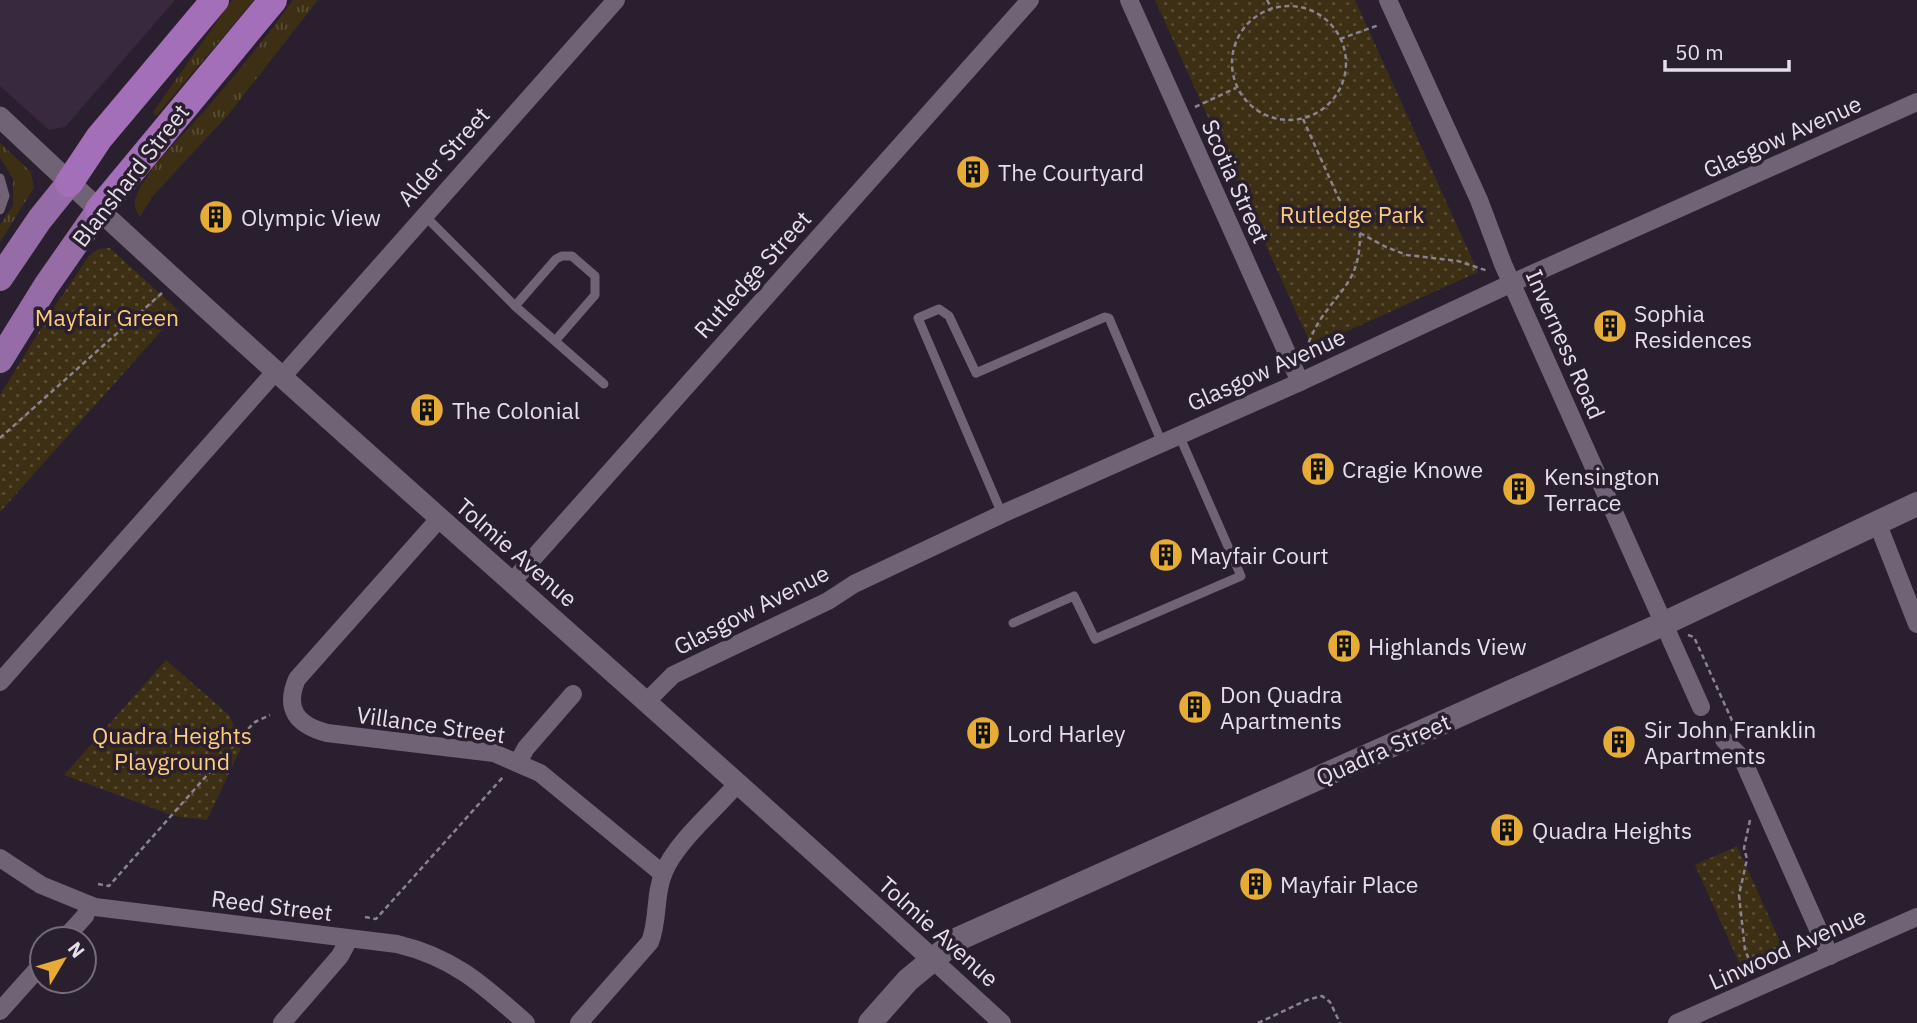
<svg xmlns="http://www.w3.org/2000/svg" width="1917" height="1023" font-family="'IBM Plex Sans',sans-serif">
<defs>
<pattern id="grass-tufts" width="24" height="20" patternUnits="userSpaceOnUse" patternTransform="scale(1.75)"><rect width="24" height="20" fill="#3d2f14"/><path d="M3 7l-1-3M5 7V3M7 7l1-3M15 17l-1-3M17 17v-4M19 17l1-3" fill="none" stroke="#594d36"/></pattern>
<pattern id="park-dots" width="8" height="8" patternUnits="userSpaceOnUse" patternTransform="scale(1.75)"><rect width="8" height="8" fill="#3d2f14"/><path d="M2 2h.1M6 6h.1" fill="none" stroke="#594d36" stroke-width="1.8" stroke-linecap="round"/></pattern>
</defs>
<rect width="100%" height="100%" fill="#2a1f2f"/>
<polygon fill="#38293e" points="0,0 175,0 65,127 49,130 0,86"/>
<g fill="url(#grass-tufts)">
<polygon points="232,0 254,0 156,116 153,112"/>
<path d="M293,0H318L228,115L152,197L140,217C136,211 133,203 136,197C145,171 180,138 199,117C231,80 264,41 293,0Z"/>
<polygon points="0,143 31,172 34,188 0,242 0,225 13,205 13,179 0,157"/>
</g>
<g fill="url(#park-dots)">
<polygon points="1155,0 1355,0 1478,272 1312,347"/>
<polygon points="110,248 179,311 0,512 0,395 55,306 89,256 98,249"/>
<polygon points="166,660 230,716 241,748 207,820 174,816 64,775"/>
<polygon points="1737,846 1784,950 1742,969 1695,865"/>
</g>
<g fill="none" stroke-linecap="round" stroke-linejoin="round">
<g stroke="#8c8390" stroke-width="2.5" stroke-dasharray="5 3.5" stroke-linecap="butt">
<polyline points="1267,0 1272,9"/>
<circle cx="1289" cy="63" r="57"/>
<polyline points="1340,39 1379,25"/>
<polyline points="1195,107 1236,88"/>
<polyline points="1303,119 1338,197 1360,233 1386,247 1407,255 1458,261 1488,271"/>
<path d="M1305,350C1310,340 1314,329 1320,320C1344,285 1360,279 1360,233"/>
<polyline points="0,438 162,293"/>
<polyline points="1688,635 1694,637 1735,727"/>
<polyline points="1750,820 1744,848 1747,859 1739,895 1745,950 1753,969"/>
<polyline points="98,884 109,886 247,730 255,722 270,715"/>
<polyline points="365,917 376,919 503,777"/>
<polyline points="1258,1023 1307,1000 1322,996 1330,1002 1340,1023"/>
</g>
<g stroke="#6f6375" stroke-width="9">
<polyline points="0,178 5,196 0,210"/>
<polyline points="425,216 515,306 604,384"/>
<polyline points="515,306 556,259 562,256 572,256 595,276 595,295 555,341"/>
<polyline points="1002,514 918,318 939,309 949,316 976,373 1105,317 1109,318 1162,443"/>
<polyline points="1013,623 1074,596 1095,639 1241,576 1179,435"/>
</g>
<g stroke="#6f6375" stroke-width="18">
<polyline points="1129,0 1300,382"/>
<polyline points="1388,0 1479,200 1503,264 1701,707"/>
<polyline points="281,378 616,0"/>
<path d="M439,519L297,679C284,709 297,725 327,733L494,753L540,773L663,874"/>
<polyline points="1877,522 1917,624"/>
<polyline points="512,582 1030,0"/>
<polyline points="0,682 275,372"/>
<polyline points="646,702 673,675 828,601 854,584 1002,514 1300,382 1512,283 1917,102"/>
<polyline points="1724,740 1742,758 1830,956"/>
<polyline points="518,762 526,748 573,694"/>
<path d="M0,858L41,885L95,907L397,944C455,958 483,985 526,1023"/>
<polyline points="64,939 85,916 89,905"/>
<polyline points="932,959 1002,1023"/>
<polyline points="0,1011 42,964"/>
<polyline points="282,1023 340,956 349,939"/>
<path d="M579,1023L650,942C659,920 654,894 664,872C676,842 716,809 738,783"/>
<polyline points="1677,1023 1917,917"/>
</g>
<path stroke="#6f6375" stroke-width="21" d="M0,117C304,405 623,676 932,959"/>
<polyline stroke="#6f6375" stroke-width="24" points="870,1023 908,980 958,939 1663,624 1917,504"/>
<g stroke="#966ca7" stroke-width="26">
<polyline points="0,278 40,219 69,183"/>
<polyline points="0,360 46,286 99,210"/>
</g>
<g stroke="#a36fb8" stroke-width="28">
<polyline points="69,183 99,138 215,0"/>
<polyline points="99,210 273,0"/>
</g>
</g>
<defs>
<g id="building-disc" transform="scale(1.75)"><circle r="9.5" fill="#e7ac36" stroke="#2a1f2f"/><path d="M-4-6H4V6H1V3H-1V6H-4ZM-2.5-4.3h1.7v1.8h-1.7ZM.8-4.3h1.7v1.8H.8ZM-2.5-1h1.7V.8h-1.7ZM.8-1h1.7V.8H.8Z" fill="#111"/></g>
</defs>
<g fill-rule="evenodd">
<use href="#building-disc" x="973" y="172"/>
<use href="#building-disc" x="216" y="217"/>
<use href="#building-disc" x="1610" y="326"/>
<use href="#building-disc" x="427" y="410"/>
<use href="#building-disc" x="1318" y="469"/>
<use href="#building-disc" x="1519" y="489"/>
<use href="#building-disc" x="1166" y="555"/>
<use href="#building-disc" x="1344" y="646"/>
<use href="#building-disc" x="1195" y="707"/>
<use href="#building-disc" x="983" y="733"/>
<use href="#building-disc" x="1619" y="742"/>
<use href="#building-disc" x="1507" y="830"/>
<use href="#building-disc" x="1256" y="884"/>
</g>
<g text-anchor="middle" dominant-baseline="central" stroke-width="7" stroke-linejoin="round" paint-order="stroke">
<g font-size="23" fill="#e6dfe9" stroke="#2a1f2f">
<text transform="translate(1782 136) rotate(-24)">Glasgow Avenue</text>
<text transform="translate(443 156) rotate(-48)">Alder Street</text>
<text transform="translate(130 175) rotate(-52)">Blanshard Street</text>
<text transform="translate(1236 181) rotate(66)">Scotia Street</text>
<text transform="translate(752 274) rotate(-48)">Rutledge Street</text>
<text transform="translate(1566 344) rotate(66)">Inverness Road</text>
<text transform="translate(1266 369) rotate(-24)">Glasgow Avenue</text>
<text transform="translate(517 552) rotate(41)">Tolmie Avenue</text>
<text transform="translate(751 609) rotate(-27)">Glasgow Avenue</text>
<text transform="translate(431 724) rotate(8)">Villance Street</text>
<text transform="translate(1383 749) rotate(-24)">Quadra Street</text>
<text transform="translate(272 905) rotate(7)">Reed Street</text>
<text transform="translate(939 931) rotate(42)">Tolmie Avenue</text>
<text transform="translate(1787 948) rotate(-24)">Linwood Avenue</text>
</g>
<g font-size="23" fill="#e6dfe9" stroke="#2a1f2f" text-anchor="start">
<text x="998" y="172">The Courtyard</text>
<text x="241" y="217">Olympic View</text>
<text x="1634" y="313">Sophia<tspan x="1634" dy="26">Residences</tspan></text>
<text x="452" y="410">The Colonial</text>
<text x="1342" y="469">Cragie Knowe</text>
<text x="1544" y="476">Kensington<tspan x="1544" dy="26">Terrace</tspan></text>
<text x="1190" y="555">Mayfair Court</text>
<text x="1368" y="646">Highlands View</text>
<text x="1220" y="694">Don Quadra<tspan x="1220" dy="26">Apartments</tspan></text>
<text x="1644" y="729">Sir John Franklin<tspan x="1644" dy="26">Apartments</tspan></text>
<text x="1007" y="733">Lord Harley</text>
<text x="1532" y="830">Quadra Heights</text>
<text x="1280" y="884">Mayfair Place</text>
</g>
<g font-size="23" fill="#fdcd79" stroke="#2a1f2f">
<text x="1352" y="214">Rutledge Park</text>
<text x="107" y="317">Mayfair Green</text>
<text x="172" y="735">Quadra Heights<tspan x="172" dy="26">Playground</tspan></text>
</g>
</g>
<g transform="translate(63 960) rotate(52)"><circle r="33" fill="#2a1f2f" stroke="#756c79" stroke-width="2"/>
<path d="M0-5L12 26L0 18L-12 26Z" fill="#e7ac36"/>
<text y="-10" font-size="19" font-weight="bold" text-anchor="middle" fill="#e6dfe9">N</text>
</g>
<path d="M1665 60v10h124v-10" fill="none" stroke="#e6dfe9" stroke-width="3.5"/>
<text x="1675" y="60" font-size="21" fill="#e6dfe9" stroke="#2a1f2f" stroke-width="5" paint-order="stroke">50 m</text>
</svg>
